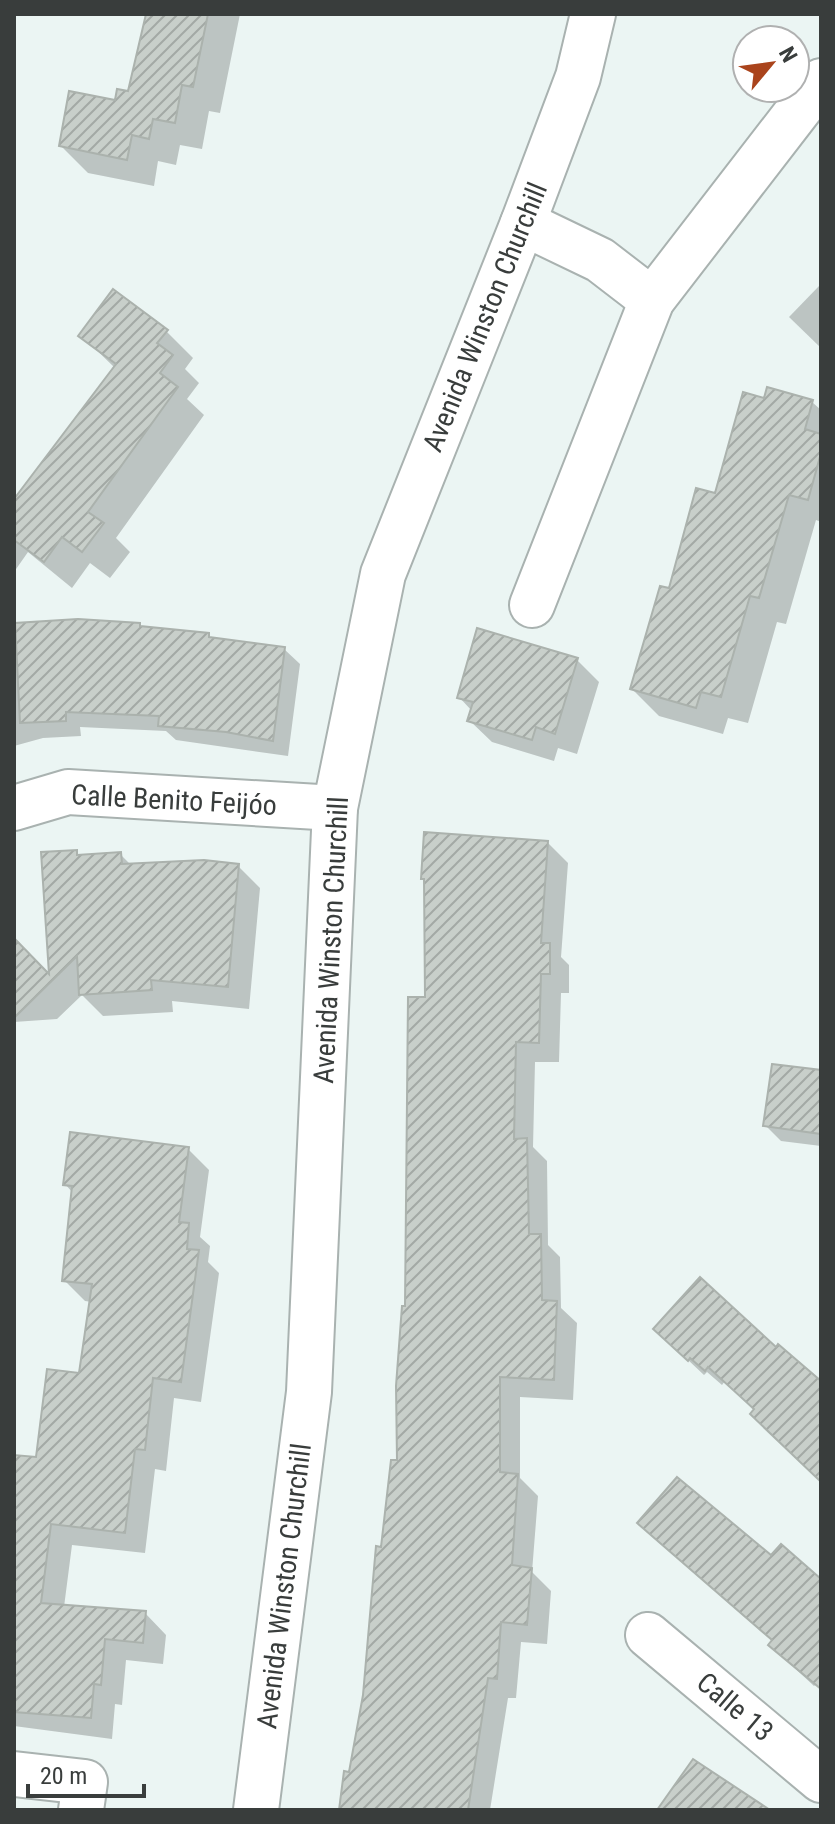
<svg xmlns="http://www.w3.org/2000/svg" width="835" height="1824" font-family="'Roboto Condensed',sans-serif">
<defs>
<pattern id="building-hatch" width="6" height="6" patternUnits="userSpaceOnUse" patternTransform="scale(2)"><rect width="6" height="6" fill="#c8cfca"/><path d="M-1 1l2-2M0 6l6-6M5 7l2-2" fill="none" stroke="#a3a9a5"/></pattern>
</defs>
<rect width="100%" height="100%" fill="#ebf5f3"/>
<g fill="#0003">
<polygon points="148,14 240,14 220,113 209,111 202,149 180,145 176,165 158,161 154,186 88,173 61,146 130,93"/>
<polygon points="821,284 821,348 789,317"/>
<polygon points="166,331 193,358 185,369 199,383 187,399 204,415 116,538 130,552 110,578 90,563 72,588 28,552 14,572 14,502 115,368 81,335"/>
<polygon points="765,400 812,402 821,410 821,522 816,520 786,624 777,622 748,723 728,718 723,734 659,716 632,689 670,590"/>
<polygon points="34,624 139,625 143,629 208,635 212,639 284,649 300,664 288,756 176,740 166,731 80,727 81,736 43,738 14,746 14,629"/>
<polygon points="577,660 599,682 577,754 558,748 554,761 492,742 469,720 472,711 459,697"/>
<polygon points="548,843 568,863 561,957 569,965 569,993 561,993 559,1062 535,1062 533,1147 547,1161 548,1245 560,1257 561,1308 577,1323 573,1400 520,1397 520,1478 538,1496 532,1572 551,1591 547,1644 521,1642 516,1698 508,1698 490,1810 341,1810 365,1696 383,1549 399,1462 427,999 426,882 423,878"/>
<polygon points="76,852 81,857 120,854 132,866 238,866 260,888 249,1009 172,1001 173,1012 103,1016 82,995 57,1019 14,1022 14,941 52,979"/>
<polygon points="821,1073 821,1146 781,1141 765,1125"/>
<polygon points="188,1149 209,1170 200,1237 210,1246 208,1262 219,1273 201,1402 174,1398 166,1471 155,1469 145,1553 72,1545 64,1607 145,1613 166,1635 163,1664 126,1660 122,1705 115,1704 112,1739 14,1726 14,1457 38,1459 81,1375 92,1302 85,1301 64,1280 73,1193 65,1184"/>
<polygon points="671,1344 776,1350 821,1384 821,1479 725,1381 722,1385 707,1372 704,1375"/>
<polygon points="821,1599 821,1687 817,1683 814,1686 770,1645"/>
</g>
<g fill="url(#building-hatch)" stroke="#abb2ad" stroke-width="2">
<polygon points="146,14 208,14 193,87 182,85 175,123 153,119 149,139 132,135 127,160 59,146 69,91 115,100 117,89 128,91"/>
<polygon points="113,289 168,330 157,343 173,355 160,373 178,387 88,512 104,523 82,552 62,537 44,562 14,540 14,499 116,364 78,336"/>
<polygon points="767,387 813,400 805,429 821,434 821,453 808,500 789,495 759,598 750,596 721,697 701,692 696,708 630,689 660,586 669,588 696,488 715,493 743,392 764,398"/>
<polygon points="78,619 140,623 140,626 209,633 209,637 285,647 273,741 226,732 158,726 159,716 66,712 66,721 20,723 15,623"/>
<polygon points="477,628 578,658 555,734 536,727 532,740 467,721 473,702 457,698"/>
<polygon points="424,832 548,841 541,943 550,943 550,974 541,974 539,1043 516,1042 514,1139 527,1138 529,1234 541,1234 542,1300 557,1301 554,1380 500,1377 500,1472 518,1474 512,1565 532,1568 527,1625 501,1622 497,1679 488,1678 468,1810 339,1810 344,1771 349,1772 363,1695 376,1546 381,1547 391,1460 397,1460 396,1386 402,1306 405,1306 408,997 425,997 424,879 421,879"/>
<polygon points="77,850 77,855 121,852 122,864 204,860 239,864 228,987 151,980 152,990 79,995 77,956 14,1018 14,938 49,974 41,852"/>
<polygon points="772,1064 821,1070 821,1134 763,1126"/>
<polygon points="70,1132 189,1147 179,1222 189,1223 187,1249 199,1250 181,1382 153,1378 145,1450 135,1449 125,1533 51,1524 41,1603 146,1611 143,1643 105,1639 101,1685 94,1684 91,1718 14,1712 14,1455 36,1457 47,1369 79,1373 92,1284 62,1281 72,1186 63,1185"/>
<polygon points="700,1277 776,1347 778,1344 821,1381 821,1482 750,1414 754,1409 708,1367 705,1371 690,1358 688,1361 653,1329"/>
<polygon points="677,1477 771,1555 781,1544 821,1579 821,1689 768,1645 772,1640 637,1523"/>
<polygon points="693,1759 770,1810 657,1810"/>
</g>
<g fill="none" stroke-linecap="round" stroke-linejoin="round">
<g stroke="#a9b2b0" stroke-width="48">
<g id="street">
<polyline points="523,223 600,260 652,300"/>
<polyline points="532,605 652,300 821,81"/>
<polyline points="14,808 68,792 335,808"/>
<polyline points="648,1635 821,1780"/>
<polyline points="14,1774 85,1782 81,1810"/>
<polyline points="256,1810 309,1392 335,808 383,574 523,223 578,77 593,14"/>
</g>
</g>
<use href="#street" stroke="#fff" stroke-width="44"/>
</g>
<g text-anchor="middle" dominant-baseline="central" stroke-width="6" stroke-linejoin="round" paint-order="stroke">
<g font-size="28" fill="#393d3c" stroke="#fff">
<text transform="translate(485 317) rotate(-68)">Avenida Winston Churchill</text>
<text transform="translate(174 800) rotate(3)">Calle Benito Feijóo</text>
<text transform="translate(331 940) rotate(-87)">Avenida Winston Churchill</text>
<text transform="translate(284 1586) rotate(-83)">Avenida Winston Churchill</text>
<text transform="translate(735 1707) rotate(40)">Calle 13</text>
</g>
</g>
<rect width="835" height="1824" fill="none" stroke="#393d3c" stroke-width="32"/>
<g transform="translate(771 64) rotate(61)"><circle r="38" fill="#ffffff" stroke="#b0b1b1" stroke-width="2"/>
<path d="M0-6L14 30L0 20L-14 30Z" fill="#aa441c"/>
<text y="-12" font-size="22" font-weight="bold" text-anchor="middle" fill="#393d3c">N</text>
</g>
<path d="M28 1784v12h116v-12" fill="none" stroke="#393d3c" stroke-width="4"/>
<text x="40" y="1784" font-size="24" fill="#393d3c" stroke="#ffffff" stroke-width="6" paint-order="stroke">20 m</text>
</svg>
